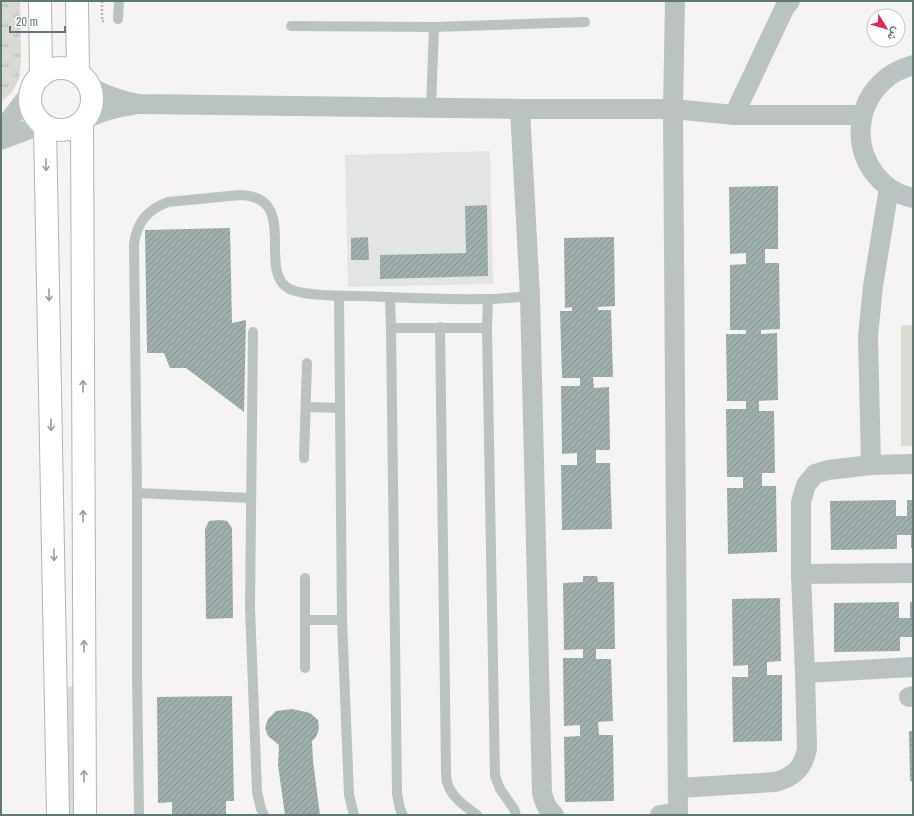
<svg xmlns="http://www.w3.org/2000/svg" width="914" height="816" font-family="'Archivo Narrow',Vazirmatn,sans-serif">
<defs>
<pattern id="grass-tufts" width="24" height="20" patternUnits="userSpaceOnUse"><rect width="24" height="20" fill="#d9dad1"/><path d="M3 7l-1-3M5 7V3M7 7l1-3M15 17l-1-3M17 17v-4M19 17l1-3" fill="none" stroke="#b3b6ae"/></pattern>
<pattern id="building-hatch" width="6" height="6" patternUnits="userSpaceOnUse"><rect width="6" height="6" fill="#9eafae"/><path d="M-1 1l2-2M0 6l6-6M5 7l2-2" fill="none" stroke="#849392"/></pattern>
</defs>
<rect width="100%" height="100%" fill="#f5f4f2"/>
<polygon fill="#e3e5e3" points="490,151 493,284 348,287 345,155"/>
<g fill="url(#grass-tufts)">
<polygon points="1,1 20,1 21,61 19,79 12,92 1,102"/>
<polygon points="80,685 81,815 69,815 68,687"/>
</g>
<polygon fill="#d9dad1" points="913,325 913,446 901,446 901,326"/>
<g fill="url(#building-hatch)">
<polygon points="778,186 778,249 765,249 765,263 779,263 780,329 761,330 761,334 777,333 778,400 759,401 759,411 774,411 775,473 762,473 762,486 776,486 777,552 728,554 727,488 743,488 743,477 727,477 726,409 746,409 746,401 727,401 726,334 746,334 746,330 730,330 730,265 746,264 746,253 730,254 729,187"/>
<polygon points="487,205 488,276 380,279 380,255 466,253 465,206"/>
<polygon points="230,228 232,323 246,320 244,412 186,368 170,368 164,353 147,353 145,230"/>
<polygon points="368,237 369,260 351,260 351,238"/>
<polygon points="614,237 615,306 598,307 598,310 611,310 613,377 593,377 594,388 609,387 610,450 596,450 596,463 610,463 612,529 562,530 561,465 577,465 577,453 562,454 561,386 580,386 580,378 562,378 560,311 572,311 572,307 565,308 564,238"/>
<polygon points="896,500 896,516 907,516 907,500 913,500 913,548 911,548 911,535 897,535 897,549 831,550 830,501"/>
<polygon points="220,520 227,521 232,528 233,618 206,619 205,529 209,521"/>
<polygon points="583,576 597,576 598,582 614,582 615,649 596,649 596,659 611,659 613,721 598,722 599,735 613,735 614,801 565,802 564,737 580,736 580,725 564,726 563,658 583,658 583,649 564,650 563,583 583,582"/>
<polygon points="780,598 781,661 767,662 767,675 782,675 782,741 733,742 732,677 748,677 748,665 733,666 732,599"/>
<polygon points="899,602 899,618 910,618 910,602 913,602 913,637 900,637 900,651 834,652 834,603"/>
<polygon points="232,696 234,801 226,801 226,815 172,815 172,802 158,803 157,697"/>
<polygon points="292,709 310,713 318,720 319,729 316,737 312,741 313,761 320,815 285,815 278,765 279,745 268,736 265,728 268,719 276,711"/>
<polygon points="909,731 913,731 913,781 910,781"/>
</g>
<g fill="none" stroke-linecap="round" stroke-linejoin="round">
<g stroke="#aeb6b6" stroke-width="24">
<g id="highway">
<polyline points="40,1 41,76"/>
<polyline points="77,1 78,73"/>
<circle cx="61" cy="99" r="31"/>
<polyline points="82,123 85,815"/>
<polyline points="45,126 58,815"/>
</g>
</g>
<polyline stroke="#b5bbbb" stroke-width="2.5" stroke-dasharray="2 2" stroke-linecap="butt" points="102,1 102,21 105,21"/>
<g stroke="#bac3c2" stroke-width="10">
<polyline points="118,19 119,1"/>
<polyline points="291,26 434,27 585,22"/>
<polyline points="431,108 434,27"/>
<polyline points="339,296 342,620 349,795 354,815"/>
<polyline points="390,297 391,328 397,794 400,809 403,815"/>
<polyline points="488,299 487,328 495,776 500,789 514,809 516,815"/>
<path d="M440,327L446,769C446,773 446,778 447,782C451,797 465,806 477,815"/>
<polyline points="391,328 487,328"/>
<polyline points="253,332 250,607 257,792 261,809 264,815"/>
<polyline points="306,407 340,408"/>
<polyline points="304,458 307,363"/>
<polyline points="137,493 251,498"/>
<polyline points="305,620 342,620"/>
<polyline points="305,668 305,578"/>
<path d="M139,815L137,673V493L134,244C137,222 147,210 168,202L240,195C300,196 257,270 288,288C300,296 341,296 357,296C400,297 444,300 487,299C502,299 516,297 530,296"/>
</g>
<g stroke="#bac3c2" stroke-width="20">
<polyline points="675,1 673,109 678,815"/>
<path d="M913,65C904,68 895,71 888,77C857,101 852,144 875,174C884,186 898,195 913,198"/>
<path d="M90,87C106,96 121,101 139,104L520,109H673L734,115H862"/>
<path d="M520,109L530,296L542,793C544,802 547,809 554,815"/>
<polyline points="734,115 785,7 790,1"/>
<path d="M85,119C100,112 116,107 133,105"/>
<polyline points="1,131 31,92"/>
<polyline points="1,140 43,124"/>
<polyline points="871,465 868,336 873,286 889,188"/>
<polyline points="801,574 913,573"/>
<polyline points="805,673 913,667"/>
<polyline points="909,697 913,696"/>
<path d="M679,788L775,782C794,777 803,768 807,749L805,673L801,574V502L806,485L815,474L828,470L871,465L913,464"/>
<polyline points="660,815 678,813"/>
</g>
<use href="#highway" stroke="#fff" stroke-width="22"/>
</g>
<defs><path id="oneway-shaft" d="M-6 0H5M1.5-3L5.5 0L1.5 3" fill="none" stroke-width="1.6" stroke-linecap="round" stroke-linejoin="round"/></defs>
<g stroke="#8ea0a0">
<use href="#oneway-shaft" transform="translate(46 165) rotate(89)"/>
<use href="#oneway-shaft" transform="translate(49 295) rotate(89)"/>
<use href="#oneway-shaft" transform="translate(83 386) rotate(-90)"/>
<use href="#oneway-shaft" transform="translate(51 425) rotate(89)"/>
<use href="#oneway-shaft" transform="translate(83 516) rotate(-90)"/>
<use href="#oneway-shaft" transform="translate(54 555) rotate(89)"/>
<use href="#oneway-shaft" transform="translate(84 646) rotate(-90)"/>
<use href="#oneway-shaft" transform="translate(84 776) rotate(-90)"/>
</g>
<rect width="914" height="816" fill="none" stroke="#5d7877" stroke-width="4"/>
<g transform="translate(886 28) rotate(127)"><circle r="19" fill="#ffffff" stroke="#bec9c9"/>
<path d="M0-3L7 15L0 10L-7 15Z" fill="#e1264f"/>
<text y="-6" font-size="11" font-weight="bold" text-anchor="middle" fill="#5d7877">ش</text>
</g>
<path d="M10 26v6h55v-6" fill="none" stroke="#5d7877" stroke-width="2"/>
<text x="16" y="26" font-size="12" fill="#5d7877" stroke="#ffffff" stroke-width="3" paint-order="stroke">20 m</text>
</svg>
